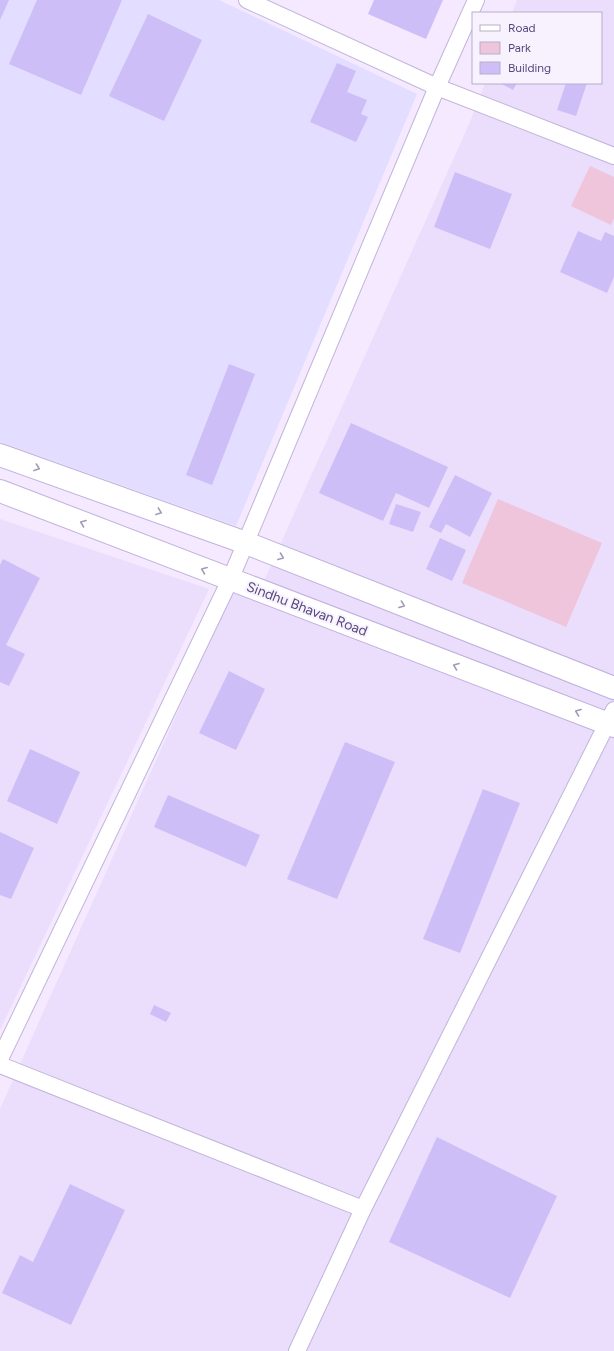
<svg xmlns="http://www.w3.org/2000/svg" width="614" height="1351" font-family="Figtree,sans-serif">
<rect width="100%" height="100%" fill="#f4e9ff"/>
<g fill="#ebddfc">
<polygon points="517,0 614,0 614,1351 0,1351 0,1109 235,584 258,594 470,122 485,83 601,83 601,13 512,13"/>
<polygon points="0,519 209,589 0,1030"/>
</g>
<polygon fill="#e3ddff" points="0,0 219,0 417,94 236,526 0,442"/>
<g fill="#efc5db">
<polygon points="590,166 614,177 614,218 611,225 571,206"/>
<polygon points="498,499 602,543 566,627 462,583"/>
</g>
<g fill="#cebef7">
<polygon points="0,0 9,0 0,20"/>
<polygon points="37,0 122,0 81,95 9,64"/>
<polygon points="374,0 443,0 426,39 368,14"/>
<polygon points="148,14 202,40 164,121 109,96"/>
<polygon points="337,63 356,71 347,92 367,100 361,114 368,117 356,142 310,122"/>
<polygon points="500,83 517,83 513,90"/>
<polygon points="566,83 587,83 576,116 557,110"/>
<polygon points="455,172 512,194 490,249 434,227"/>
<polygon points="578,231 601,241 605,232 614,236 614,277 607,293 560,272"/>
<polygon points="229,364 255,374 212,485 186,475"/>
<polygon points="351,423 448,467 429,508 396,493 383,521 319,493"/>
<polygon points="455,475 492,493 470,537 446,524 441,533 429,527"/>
<polygon points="396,504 421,512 413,532 389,524"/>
<polygon points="440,538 466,550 452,581 426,569"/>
<polygon points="3,559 40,578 6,645 25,654 9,686 0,682 0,565"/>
<polygon points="229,671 265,689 236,750 199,733"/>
<polygon points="345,742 395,762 337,899 287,879"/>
<polygon points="30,749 80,772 57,824 7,801"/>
<polygon points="483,789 520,803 460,953 423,939"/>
<polygon points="168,795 260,835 246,867 154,827"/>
<polygon points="0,832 34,848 11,899 0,895"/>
<polygon points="154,1005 171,1013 166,1022 150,1014"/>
<polygon points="437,1137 557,1196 510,1298 389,1242"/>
<polygon points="70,1184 125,1210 71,1325 2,1293 20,1255 33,1262"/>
</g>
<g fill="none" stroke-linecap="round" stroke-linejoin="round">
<g stroke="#c1b5da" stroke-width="18">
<g id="street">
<polyline points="247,0 437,87 614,156"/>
<polyline points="0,1059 230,580 437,87 476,0"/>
<polyline points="0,1065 363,1209"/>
<polyline points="297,1351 363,1209 614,710"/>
</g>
</g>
<g stroke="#c0b1dd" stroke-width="24">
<g id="secondary">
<polyline points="0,455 246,543 614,688"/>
<polyline points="0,491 614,726"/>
</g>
</g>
<use href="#street" stroke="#fff" stroke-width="16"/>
<use href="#secondary" stroke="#fff" stroke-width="22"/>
</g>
<defs><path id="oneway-chevron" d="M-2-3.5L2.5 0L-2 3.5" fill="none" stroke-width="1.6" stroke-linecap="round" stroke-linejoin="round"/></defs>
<g stroke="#a29bb8">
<use href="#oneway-chevron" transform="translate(37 468) rotate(20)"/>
<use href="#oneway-chevron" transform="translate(159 512) rotate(20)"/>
<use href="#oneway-chevron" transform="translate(83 523) rotate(-159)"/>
<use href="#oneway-chevron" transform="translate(281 557) rotate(21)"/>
<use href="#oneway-chevron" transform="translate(204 570) rotate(-159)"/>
<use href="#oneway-chevron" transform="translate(402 605) rotate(21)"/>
<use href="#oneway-chevron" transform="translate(456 666) rotate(-159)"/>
<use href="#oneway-chevron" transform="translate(578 712) rotate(-159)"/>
</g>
<g text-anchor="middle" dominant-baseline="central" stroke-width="4" stroke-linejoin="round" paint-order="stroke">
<g font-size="14" fill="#55497d" stroke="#f8f2ff">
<text transform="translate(307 609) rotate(21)">Sindhu Bhavan Road</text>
</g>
</g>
<rect x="472" y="12" width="130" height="72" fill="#f8f2ff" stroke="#b7aecb"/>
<rect x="480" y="25" width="20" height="6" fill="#ffffff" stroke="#b7aecb"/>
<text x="508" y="32" font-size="12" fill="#55497d">Road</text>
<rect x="480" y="42" width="20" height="12" fill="#efc5db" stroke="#b7aecb"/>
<text x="508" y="52" font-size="12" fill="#55497d">Park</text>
<rect x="480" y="62" width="20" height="12" fill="#cebef7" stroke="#b7aecb"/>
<text x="508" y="72" font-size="12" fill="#55497d">Building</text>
</svg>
